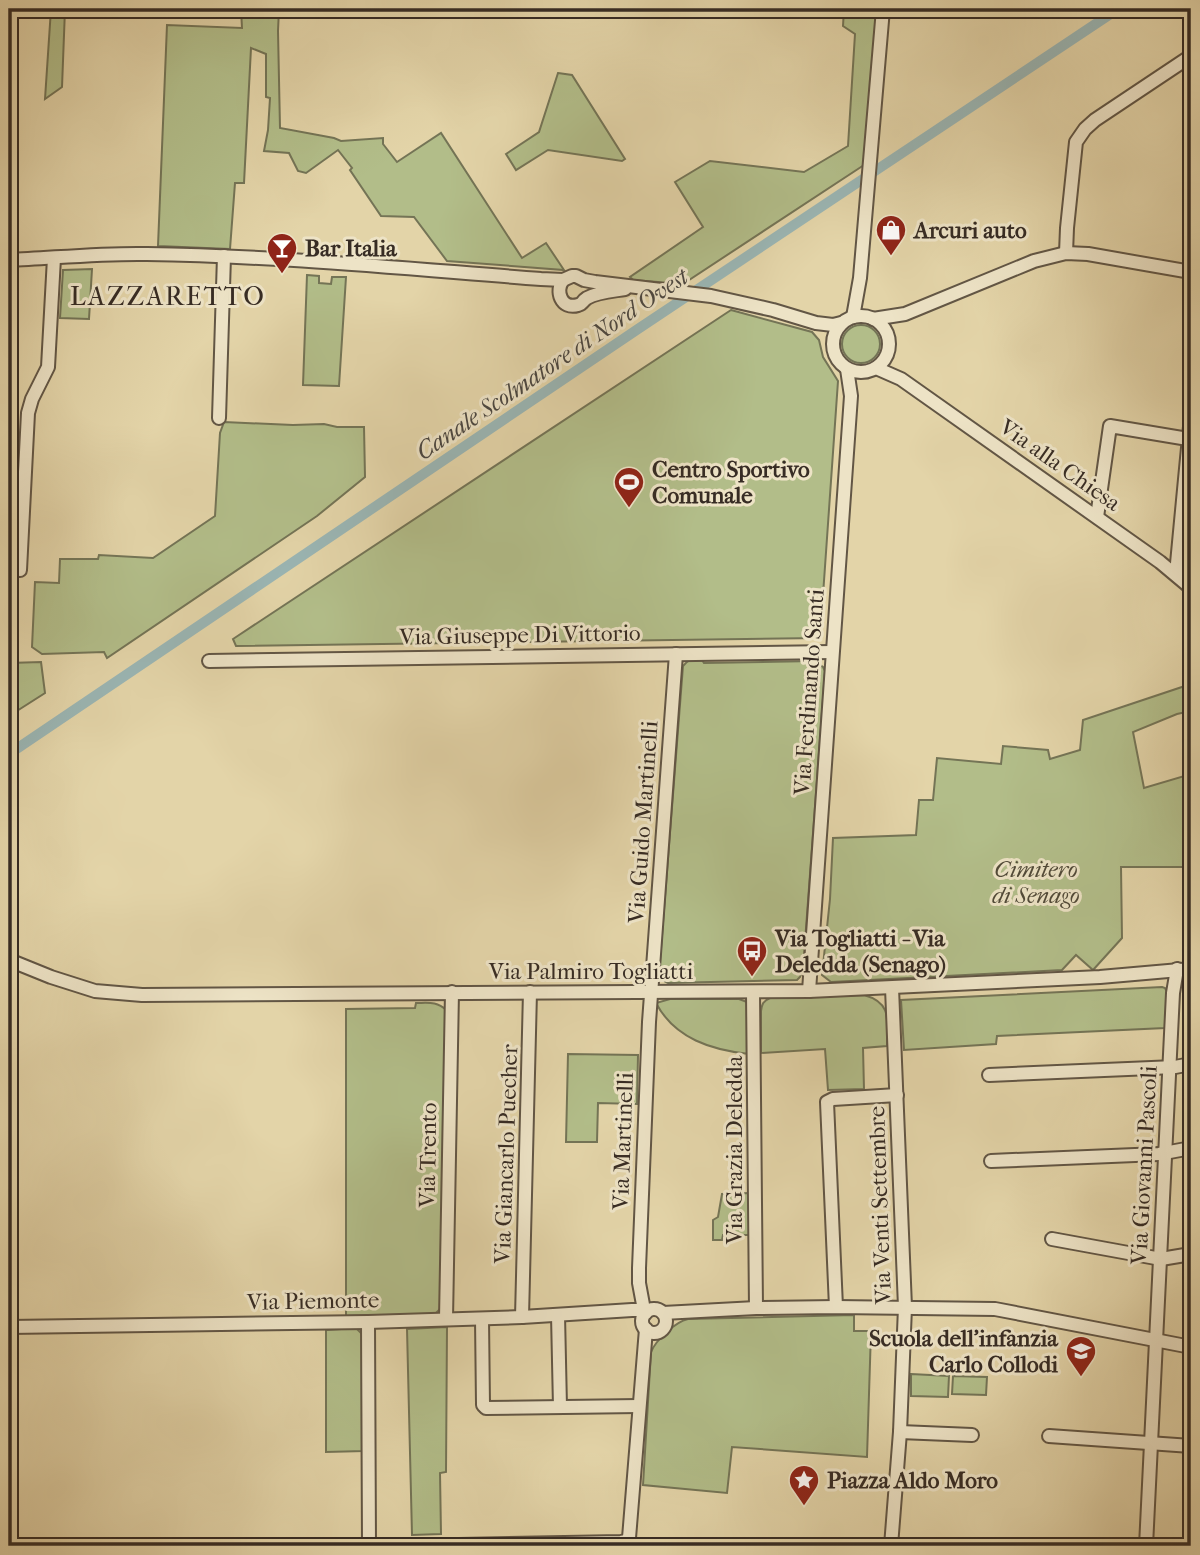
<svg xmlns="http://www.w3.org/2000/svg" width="1200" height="1555" font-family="'IM FELL French Canon',serif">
<rect width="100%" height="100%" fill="#e3d4a8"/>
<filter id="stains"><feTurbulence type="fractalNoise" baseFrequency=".00286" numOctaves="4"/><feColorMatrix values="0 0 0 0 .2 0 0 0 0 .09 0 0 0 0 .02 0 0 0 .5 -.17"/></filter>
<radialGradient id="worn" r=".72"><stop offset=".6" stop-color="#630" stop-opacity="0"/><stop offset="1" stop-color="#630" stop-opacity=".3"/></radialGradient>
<g fill="#b2bd89" stroke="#747456" stroke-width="2">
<polygon points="51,9 65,9 62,87 45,99"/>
<polygon points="241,9 279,9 278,31 280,128 334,138 341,141 383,138 383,144 397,162 441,133 522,258 546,243 564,270 447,261 414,217 381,216 350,170 352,168 338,150 306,173 298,171 289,153 264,151 268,130 270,98 266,97 266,54 251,48 244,183 235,183 230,249 158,246 167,25 242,28"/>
<polygon points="844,9 877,9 864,165 683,284 633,280 630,277 703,227 675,182 710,161 804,172 848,146 855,34 843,26"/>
<polygon points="558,73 572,75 625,159 622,161 548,150 516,170 506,154 539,132"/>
<polygon points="92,269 89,319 60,318 63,270"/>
<polygon points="307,275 319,276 319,283 331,284 332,277 346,277 339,386 303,385"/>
<polygon points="731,310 812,332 819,340 823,357 838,381 820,638 236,646 233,639"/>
<circle cx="861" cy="344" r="19"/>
<polygon points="224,422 293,425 324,424 337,427 364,427 365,477 317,516 107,658 104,652 42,654 32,647 35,582 59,583 60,559 98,559 99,555 153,558 215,516 220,433"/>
<path d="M700,657L704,663L814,661L823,667L825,671L803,969L800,977L797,980L668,983L662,980L659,974L683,666C688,660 692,658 700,657Z"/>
<polygon points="41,662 45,693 9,716 9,663"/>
<polygon points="1191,684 1191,711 1177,714 1133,732 1144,788 1191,774 1191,867 1121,867 1122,938 1093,970 1076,955 1062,970 831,982 822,975 830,899 833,838 916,835 919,800 933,800 937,758 1001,764 1003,746 1048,750 1050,759 1080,750 1083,720"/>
<polygon points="1162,987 1165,988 1167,992 1165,1028 997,1036 996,1044 904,1050 901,1000"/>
<path d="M864,995C893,1003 887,1021 887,1046L863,1048L864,1089L828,1090L825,1049L761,1053V1011C762,1004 763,1001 770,998Z"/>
<path d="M670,999H739L747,1002L749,1054C712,1050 675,1039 656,1003Z"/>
<path d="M416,1003C428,1003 437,1001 446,1010L441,1308L435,1314L346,1316V1009L415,1008Z"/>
<polygon points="568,1054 638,1055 637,1104 598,1103 597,1142 566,1142"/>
<polygon points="749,1193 749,1235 723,1235 722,1240 713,1240 713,1220 718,1217 722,1194"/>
<path d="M854,1315V1331H871L867,1457L732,1447L727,1493L643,1485L651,1352C656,1340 675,1322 688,1319Z"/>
<polygon points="447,1327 446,1472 440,1473 441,1534 412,1535 407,1329"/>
<polygon points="356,1328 364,1336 364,1451 326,1452 326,1330"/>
<polygon points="911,1374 949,1376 948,1397 911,1396"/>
<polygon points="953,1376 987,1377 986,1395 952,1394"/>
</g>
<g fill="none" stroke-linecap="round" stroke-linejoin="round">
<polyline stroke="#9ab5b3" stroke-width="10" points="9,754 638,329 1118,9"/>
<g stroke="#625645" stroke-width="16">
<g id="minor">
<polyline points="1066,253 1067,228 1076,142 1085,129 1095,120 1191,56"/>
<path d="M9,260C55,258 101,253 147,254C279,256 410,269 541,279L563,280L572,276H576L584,280L595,282L711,296L773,310L816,323L833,325L841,323"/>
<path d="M563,280C555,291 561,310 578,305C584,303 581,302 587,298C597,292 613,291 625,289"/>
<circle cx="861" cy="344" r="28"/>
<polyline points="853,317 860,278 883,9"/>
<polyline points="873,319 905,314 1034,261 1066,253 1088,254 1191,272"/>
<polyline points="876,368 901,379 1160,562 1191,588"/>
<polyline points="219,418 224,256"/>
<polyline points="1097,517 1110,426 1188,439"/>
<polyline points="20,570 28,413 32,399 48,367 54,258"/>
<polyline points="1176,574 1191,416"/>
<polyline points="209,661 832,652"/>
<polyline points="9,960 51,977 95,991 142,995 809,991 1100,977 1191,969"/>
<polyline points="809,991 851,396 847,369"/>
<polyline points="753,992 756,1308"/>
<polyline points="989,1075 1175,1067 1191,1064"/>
<polyline points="991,1161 1159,1154 1191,1148"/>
<polyline points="1052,1239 1161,1259 1191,1254"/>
<polyline points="836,1307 827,1102 833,1099 897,1095"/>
<circle cx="654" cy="1321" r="12"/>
<polyline points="644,1310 639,1283 639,1268 649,1022 676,654"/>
<polyline points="663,1313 756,1308 836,1307 995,1309 1191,1347"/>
<polyline points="558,1315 560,1407"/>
<polyline points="522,1317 530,992"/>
<polyline points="446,1319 452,992"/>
<polyline points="482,1319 483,1405 486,1408 639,1406"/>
<polyline points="368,1322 369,1546"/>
<polyline points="9,1327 368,1322 522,1317 632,1310 644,1310 646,1313"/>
<polyline points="900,1432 972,1435"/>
<polyline points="1049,1436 1191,1446"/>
<polyline points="407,1546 621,1542 626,1541 629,1538"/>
<polyline points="631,1546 629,1538 646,1329"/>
<polyline points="891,1546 900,1432 905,1307 892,988"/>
<polyline points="1146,1546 1173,993 1177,969"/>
</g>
</g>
<use href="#minor" stroke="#ede3c6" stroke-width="12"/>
</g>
<defs>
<g id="shop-pin" transform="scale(1.575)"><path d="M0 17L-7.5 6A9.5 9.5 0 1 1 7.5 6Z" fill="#8f2418" stroke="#ede3c6"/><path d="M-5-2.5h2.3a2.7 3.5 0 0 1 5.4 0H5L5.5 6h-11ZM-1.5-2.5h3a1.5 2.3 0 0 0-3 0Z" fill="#fff"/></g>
<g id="bar-pin" transform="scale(1.575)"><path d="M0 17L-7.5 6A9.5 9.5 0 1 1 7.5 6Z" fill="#8f2418" stroke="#ede3c6"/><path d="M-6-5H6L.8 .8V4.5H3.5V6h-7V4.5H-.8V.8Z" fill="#fff"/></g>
<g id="stadium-pin" transform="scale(1.575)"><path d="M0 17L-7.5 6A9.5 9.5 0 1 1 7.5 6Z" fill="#8f2418" stroke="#ede3c6"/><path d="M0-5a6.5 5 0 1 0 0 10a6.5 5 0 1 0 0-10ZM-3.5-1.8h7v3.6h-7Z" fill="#fff"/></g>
<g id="bus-pin" transform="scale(1.575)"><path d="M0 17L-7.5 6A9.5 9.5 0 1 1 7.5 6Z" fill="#8f2418" stroke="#ede3c6"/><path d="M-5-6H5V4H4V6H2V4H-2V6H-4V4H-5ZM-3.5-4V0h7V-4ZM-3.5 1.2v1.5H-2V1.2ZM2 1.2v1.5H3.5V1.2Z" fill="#fff"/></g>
<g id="school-pin" transform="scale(1.575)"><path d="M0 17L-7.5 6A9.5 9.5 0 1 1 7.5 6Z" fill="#8f2418" stroke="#ede3c6"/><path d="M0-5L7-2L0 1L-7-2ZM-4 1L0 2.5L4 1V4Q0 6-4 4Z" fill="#fff"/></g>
<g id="sight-pin" transform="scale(1.575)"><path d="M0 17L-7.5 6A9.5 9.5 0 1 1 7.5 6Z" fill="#8f2418" stroke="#ede3c6"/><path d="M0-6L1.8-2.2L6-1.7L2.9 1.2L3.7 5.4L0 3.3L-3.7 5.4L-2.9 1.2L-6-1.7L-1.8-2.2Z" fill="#fff"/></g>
</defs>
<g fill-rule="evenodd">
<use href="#shop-pin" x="891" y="230"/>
<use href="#bar-pin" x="282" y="248"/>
<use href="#stadium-pin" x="629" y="482"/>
<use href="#bus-pin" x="752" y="951"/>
<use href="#school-pin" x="1081" y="1351"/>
<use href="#sight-pin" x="804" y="1480"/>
</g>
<g text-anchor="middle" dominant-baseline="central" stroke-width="6" stroke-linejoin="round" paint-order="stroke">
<g font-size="23" font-weight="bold" fill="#372c24" stroke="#ede3c6" text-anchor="start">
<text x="914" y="230">Arcuri auto</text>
<text x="305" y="248">Bar Italia</text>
<text x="652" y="469">Centro Sportivo<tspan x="652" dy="26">Comunale</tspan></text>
<text x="775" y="938">Via Togliatti - Via<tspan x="775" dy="26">Deledda (Senago)</tspan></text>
<text x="1058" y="1338" text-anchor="end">Scuola dell'infanzia<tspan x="1058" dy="26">Carlo Collodi</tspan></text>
<text x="827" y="1480">Piazza Aldo Moro</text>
</g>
<g font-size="23" fill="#372c24" stroke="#ede3c6">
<text transform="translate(1060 465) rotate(35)">Via alla Chiesa</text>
<text transform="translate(520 635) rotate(-1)">Via Giuseppe Di Vittorio</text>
<text transform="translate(809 692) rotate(-86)">Via Ferdinando Santi</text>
<text transform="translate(643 822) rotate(-86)">Via Guido Martinelli</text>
<text x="591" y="971">Via Palmiro Togliatti</text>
<text transform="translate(623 1141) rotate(-88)">Via Martinelli</text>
<text transform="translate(734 1150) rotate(-90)">Via Grazia Deledda</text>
<text transform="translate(506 1154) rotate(-88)">Via Giancarlo Puecher</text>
<text transform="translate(428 1155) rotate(-89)">Via Trento</text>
<text transform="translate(1144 1165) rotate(-87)">Via Giovanni Pascoli</text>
<text transform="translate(880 1205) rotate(-92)">Via Venti Settembre</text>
<text transform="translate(313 1301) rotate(-1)">Via Piemonte</text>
</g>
<g font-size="23" font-style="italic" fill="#504938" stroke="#ede3c6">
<text x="1036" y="869">Cimitero<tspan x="1036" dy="26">di Senago</tspan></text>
</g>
<g font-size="24" font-style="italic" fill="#4b4741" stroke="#ede3c6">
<text transform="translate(552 364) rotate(-34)">Canale Scolmatore di Nord Ovest</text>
</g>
<g font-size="26" letter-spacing="2" fill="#372c24" stroke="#ede3c6">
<text x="168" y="296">LAZZARETTO</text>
</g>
</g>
<rect width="1200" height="1555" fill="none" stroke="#e3d4a8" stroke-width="35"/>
<rect x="10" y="10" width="1179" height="1534" fill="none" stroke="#372c24" stroke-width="3.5"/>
<rect x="18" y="18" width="1165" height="1520" fill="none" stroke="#372c24" stroke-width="2"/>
<rect width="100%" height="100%" filter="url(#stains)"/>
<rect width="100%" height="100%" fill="url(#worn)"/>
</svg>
